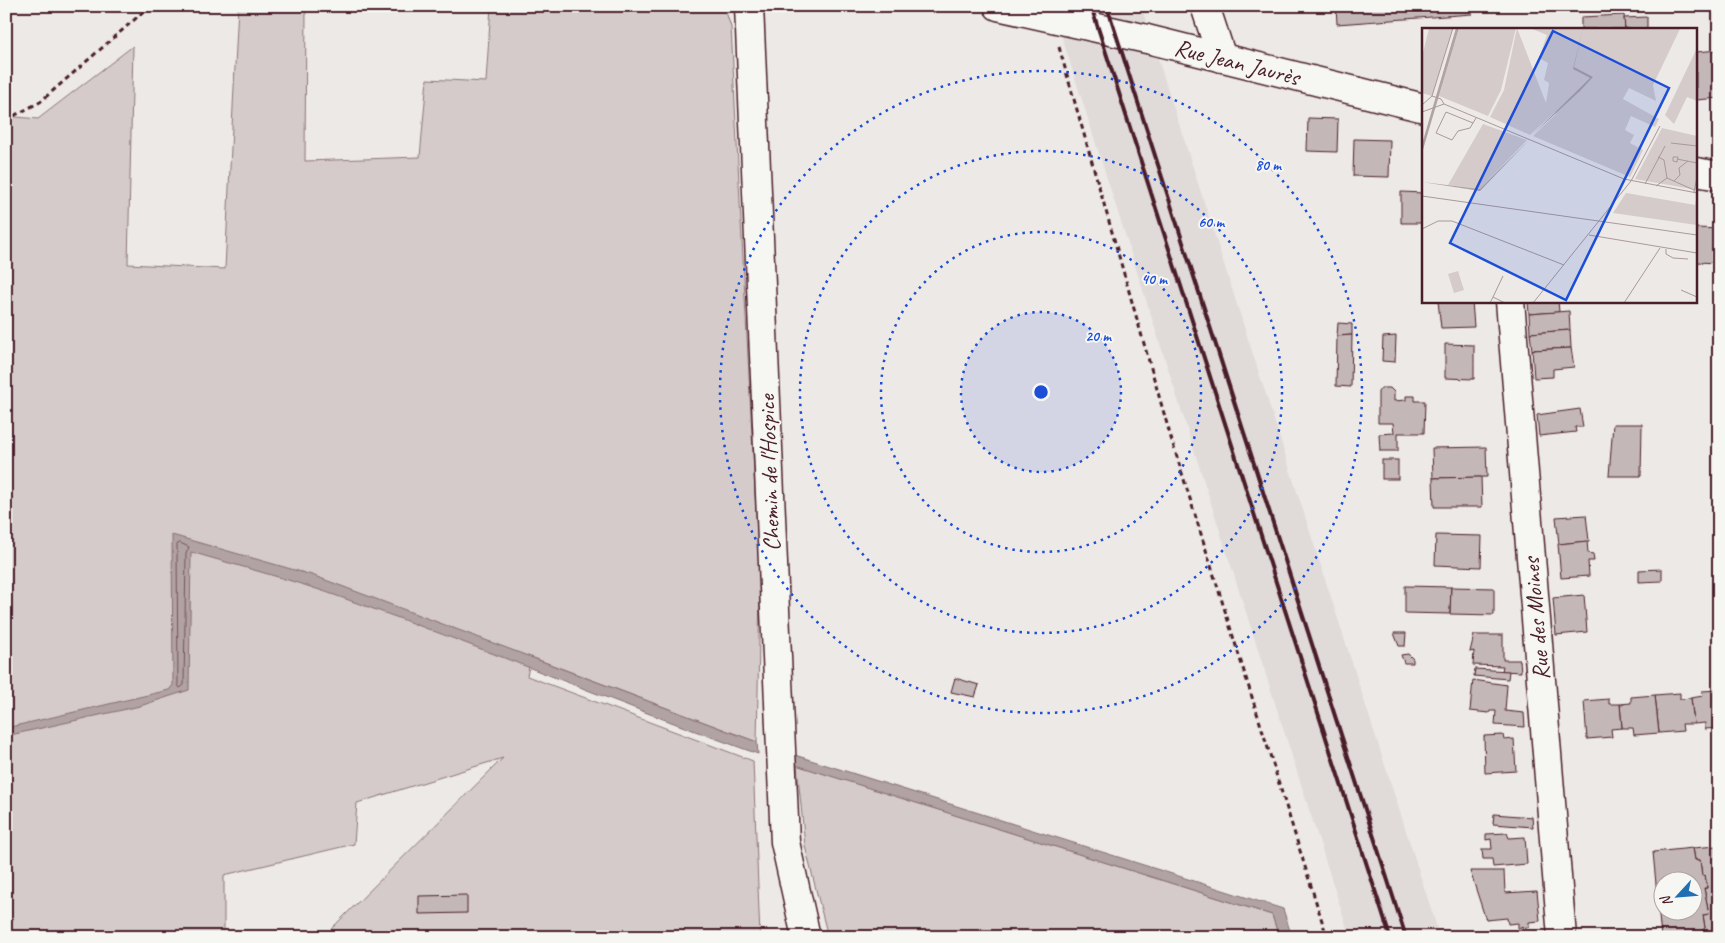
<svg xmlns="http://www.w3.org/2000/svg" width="1725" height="943" font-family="Caveat,sans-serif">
<rect width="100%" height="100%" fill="#ece9e6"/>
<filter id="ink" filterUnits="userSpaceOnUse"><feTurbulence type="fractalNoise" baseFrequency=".02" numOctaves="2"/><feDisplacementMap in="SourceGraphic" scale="10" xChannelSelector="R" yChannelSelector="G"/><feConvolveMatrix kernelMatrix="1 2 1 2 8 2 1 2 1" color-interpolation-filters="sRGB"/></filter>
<g filter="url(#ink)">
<polygon fill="#e0dad8" points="1052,6 1141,6 1440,937 1350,937"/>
<g fill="#d4cbca" stroke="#8f757a">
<polygon points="238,6 306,6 305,161 420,157 427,79 486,82 491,6 724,6 731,27 760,589 757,742 531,657 527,676 753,761 760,937 323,937 503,758 357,803 354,844 224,875 224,937 6,937 6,116 38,119 133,46 128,264 225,269"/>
<polygon points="797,765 1272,915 1279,937 828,937 805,846"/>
</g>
<g fill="#b1a2a3" stroke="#886e73">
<path d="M172,535L312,575L757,742L758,754C618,704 482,647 343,598C293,580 242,567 191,552L189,690L140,706L6,736V728L169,690L173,685Z"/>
<polygon points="782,751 1283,909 1292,937 1279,937 1272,915 783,761"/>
</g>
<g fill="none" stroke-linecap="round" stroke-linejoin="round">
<polygon stroke="#73535b" stroke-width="1" points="180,543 189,547 186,554 184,685 180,688 178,685 177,545"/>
</g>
<g fill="#c4b7b7" stroke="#4a1f2b" fill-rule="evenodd">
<polygon points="1336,6 1472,6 1472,14 1337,24"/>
<polygon points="1624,15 1625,29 1581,29 1581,17"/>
<polygon points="1647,17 1647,29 1625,29 1624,18"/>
<polygon points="1719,50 1719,98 1696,100 1696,52"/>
<polygon points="1308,118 1338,119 1337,152 1307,151"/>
<polygon points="1354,139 1390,140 1389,177 1353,176"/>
<polygon points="1401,192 1424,193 1424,223 1401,223"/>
<polygon points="1696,228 1719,229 1719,263 1696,262"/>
<polygon points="1438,301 1472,301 1474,327 1441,328"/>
<polygon points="1528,301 1558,301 1559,312 1529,314"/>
<polygon points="1569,311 1570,330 1530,333 1529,314"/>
<polygon points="1338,323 1352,324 1352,335 1337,336"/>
<polygon points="1570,330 1571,348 1532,350 1530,333"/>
<polygon points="1352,335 1351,387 1336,386 1337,336"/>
<polygon points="1396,336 1395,362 1382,361 1383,337"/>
<polygon points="1445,344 1474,345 1474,379 1445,378"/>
<polygon points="1571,348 1574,367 1553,369 1553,377 1534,378 1532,350"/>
<polygon points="1381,388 1390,388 1394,392 1394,401 1406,400 1406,396 1415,396 1415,401 1425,401 1424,433 1398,433 1398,451 1380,451 1379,434 1394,433 1393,423 1378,423 1378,392"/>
<polygon points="1580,409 1583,427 1575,427 1576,432 1539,436 1537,415"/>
<polygon points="1613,424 1642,424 1641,476 1609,476"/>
<polygon points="1486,447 1487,477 1433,478 1432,448"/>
<rect x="1382" y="460" width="16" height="19"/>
<polygon points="1481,477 1482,507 1434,507 1433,478"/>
<polygon points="1586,515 1589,541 1559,544 1556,517"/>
<polygon points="1436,535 1482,536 1481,567 1435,565"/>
<polygon points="1587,541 1588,553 1593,554 1594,561 1588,561 1589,576 1561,578 1558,544"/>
<polygon points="1662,569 1662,581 1639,582 1639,570"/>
<polygon points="1405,586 1451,587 1450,614 1405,613"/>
<polygon points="1451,587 1494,588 1494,615 1450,614"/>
<polygon points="1584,595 1587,632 1556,635 1553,598"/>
<polygon points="1394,633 1406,633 1405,646 1399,646"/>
<polygon points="1474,635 1503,635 1503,660 1520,660 1521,672 1502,671 1503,666 1473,665 1474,651 1470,652"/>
<polygon points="1408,654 1413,659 1413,663 1404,663 1401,655"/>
<polygon points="1475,669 1509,671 1508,679 1474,676"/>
<polygon points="955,678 979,685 975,697 951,692"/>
<polygon points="1473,680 1507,685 1505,711 1524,713 1525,727 1495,725 1496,711 1490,711 1489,713 1470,711"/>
<polygon points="1719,690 1719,728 1705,729 1705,723 1694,724 1691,698 1703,696 1702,691"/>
<polygon points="1680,693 1680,699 1691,698 1694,724 1682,724 1683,731 1659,733 1655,695"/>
<polygon points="1655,695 1659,733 1634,735 1633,728 1622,728 1620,704 1631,703 1631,697"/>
<polygon points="1609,699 1609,704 1620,704 1622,728 1611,729 1612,737 1587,739 1584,701"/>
<polygon points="1503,735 1504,740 1514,739 1516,771 1485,773 1484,736"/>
<polygon points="1494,814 1532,817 1533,827 1493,824"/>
<polygon points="1507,833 1509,838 1525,837 1527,864 1493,867 1492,859 1483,859 1482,849 1492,849 1491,839 1486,840 1486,834"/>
<polygon points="1716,846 1719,937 1694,937 1705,928 1703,915 1709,914 1704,888 1707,888 1705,875 1702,876 1700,860 1695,860 1693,848"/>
<path d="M1693,848L1695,860H1700L1702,876L1705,875L1707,888H1704L1709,914L1703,915L1705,928L1694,937H1661L1653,852ZM1662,880H1692V910H1662Z"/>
<polygon points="1470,871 1504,871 1505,893 1537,891 1540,921 1529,922 1529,927 1518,928 1518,923 1508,924 1507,918 1486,920"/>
<polygon points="467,895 467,913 419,914 419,896"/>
</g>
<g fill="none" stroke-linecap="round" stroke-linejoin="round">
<g stroke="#4a1f2b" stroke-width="31">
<g id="minor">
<polyline points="749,6 785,842 806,937"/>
<polyline points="998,6 1147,39 1424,108"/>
<polyline points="1205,6 1222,58"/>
<polyline points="1696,172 1719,176"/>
<polyline points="1510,301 1562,937"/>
</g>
</g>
<g stroke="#4a1f2b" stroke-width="3" stroke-dasharray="5 4" stroke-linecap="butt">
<polyline points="1059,47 1171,438 1327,937"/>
<polyline points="6,120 40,102 150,6"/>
</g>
<use href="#minor" stroke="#f6f6f2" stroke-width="28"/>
<g stroke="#4a1f2b" stroke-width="4">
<polyline points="1091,6 1390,937"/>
<polyline points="1107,6 1406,937"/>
</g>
</g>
</g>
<circle cx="1041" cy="392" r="80" fill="#1d4ed8" fill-opacity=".12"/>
<g fill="none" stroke="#1d4ed8" stroke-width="2.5" stroke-dasharray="2.5 5">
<circle cx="1041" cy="392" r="80"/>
<circle cx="1041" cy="392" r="160"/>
<circle cx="1041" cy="392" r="241"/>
<circle cx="1041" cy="392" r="321"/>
</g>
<g text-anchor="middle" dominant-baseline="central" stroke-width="4" stroke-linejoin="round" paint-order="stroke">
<g font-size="24" fill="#4a1f2b" stroke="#f6f6f2">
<text transform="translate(1237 62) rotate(14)">Rue Jean Jaurès</text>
<text transform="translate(769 473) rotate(-92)">Chemin de l'Hospice</text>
<text transform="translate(1536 619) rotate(-95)">Rue des Moines</text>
</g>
</g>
<g transform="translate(1422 28)">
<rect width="275" height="275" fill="#ece9e6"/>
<path d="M7,0H31L10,68L0,65V29ZM37,0H94L79,62L66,88L17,68ZM95,0L124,75L127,55L122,52L126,35L117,30L125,7L108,0L258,1L231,57L234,73L207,60L201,71L237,91L233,99L209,88L203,102L212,107L208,115L221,122L208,149L111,108L134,86L133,84L108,107L68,89L82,62ZM275,20V73L265,69L252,96L243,87ZM61,96L105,112L58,161L26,157ZM240,100L275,108V162L213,151ZM204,165L273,177L275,168V197L191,185ZM36,243L42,262L32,265L26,246Z" fill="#d4cbca"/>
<path d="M34,0H37L0,125V116ZM161,0L152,39L171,49L158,63L109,108L168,50L151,41ZM108,111L58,163L0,154L58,161Z" fill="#b1a2a3"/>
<path fill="none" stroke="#ab989b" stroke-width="1" d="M10,68L19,71L22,76M0,77L10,68L31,0M0,84L22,76L202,151L275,165M51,95L24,84L14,105L30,112L36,103L48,100L54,90M249,115L275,118M236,129L242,132L245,150M251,129H256L255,134L251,133ZM255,131L275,135M252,153L258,147L257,140L266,133M223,156L243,118M234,158L245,150L272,162M272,164L275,149M0,168L275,207M0,201L16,193H30L142,237M167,207L275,225M244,221V226L251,230L266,231M259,262L275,269M71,269L81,248M68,275L71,269L83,275M111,275L209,153L238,98M202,275L238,220"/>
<path fill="#1d4ed8" fill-opacity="0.15" stroke="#1d4ed8" stroke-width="2.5" d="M131,3L247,60L144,272L28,215Z"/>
<rect width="275" height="275" fill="none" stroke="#4a1f2b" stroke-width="2.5"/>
</g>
<circle cx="1041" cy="392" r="8" fill="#1d4ed8" stroke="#f6f6f2" stroke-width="2.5"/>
<g font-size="15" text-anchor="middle" font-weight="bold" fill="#1d4ed8" stroke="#f6f6f2" stroke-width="4" stroke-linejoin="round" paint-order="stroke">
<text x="1268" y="170">80 m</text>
<text x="1211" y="227">60 m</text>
<text x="1154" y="284">40 m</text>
<text x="1098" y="341">20 m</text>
</g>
<rect width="1725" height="943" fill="none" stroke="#f6f6f2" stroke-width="25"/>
<rect x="12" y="12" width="1700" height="918" fill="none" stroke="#4a1f2b" stroke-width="2" filter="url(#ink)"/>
<g transform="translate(1678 896) rotate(244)"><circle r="24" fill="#f6f6f2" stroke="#b1a0a2"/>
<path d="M0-4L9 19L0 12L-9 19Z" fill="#1f6fb2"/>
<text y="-8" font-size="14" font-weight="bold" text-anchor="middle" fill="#4a1f2b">N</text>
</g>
</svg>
